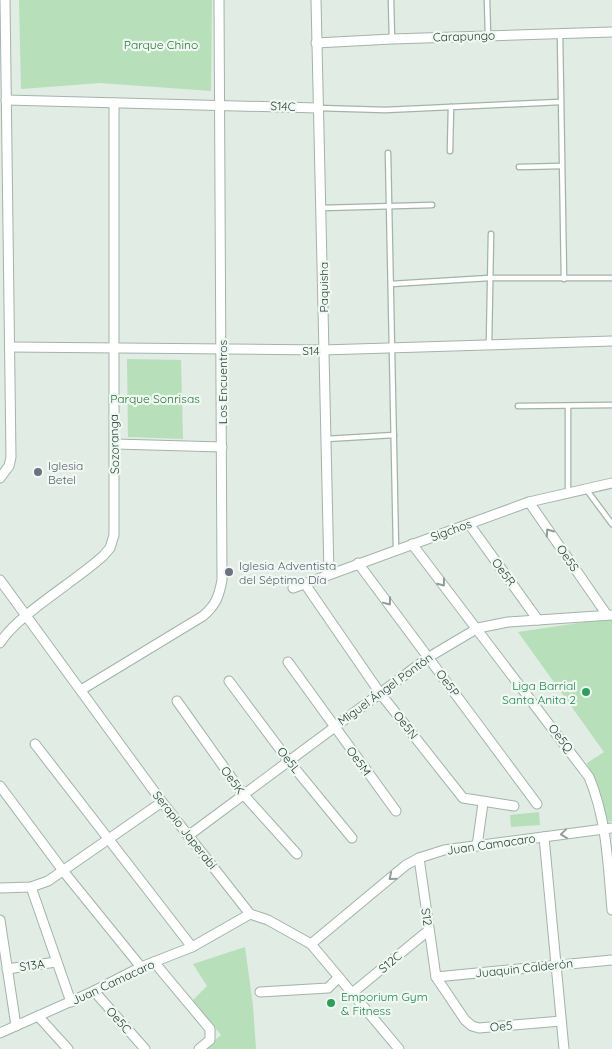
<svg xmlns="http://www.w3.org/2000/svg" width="612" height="1049" font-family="Quicksand,sans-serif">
<rect width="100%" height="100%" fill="#e0ece4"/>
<g fill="#b7dfb9">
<polygon points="19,0 212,0 211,91 100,83 21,89"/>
<polygon points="127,359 181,360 183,439 128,437"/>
<polygon points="612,618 612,821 603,823 587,763 604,752 518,632"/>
<polygon points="539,812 540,825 511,827 510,815"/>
<polygon points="245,947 253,1006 256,1049 205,1049 221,1035 193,1000 207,986 193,964"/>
</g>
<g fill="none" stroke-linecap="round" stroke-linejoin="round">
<g stroke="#a2b4aa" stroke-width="7">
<g id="service">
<polyline points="391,0 392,39"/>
<polyline points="487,0 488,35"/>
<polyline points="560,34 564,279"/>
<polyline points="319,108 385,110 560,102"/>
<polyline points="450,151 451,107"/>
<polyline points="388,153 396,549"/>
<polyline points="519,167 561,166"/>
<polyline points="322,208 432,205"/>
<polyline points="391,284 489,278 612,278"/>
<polyline points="489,344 491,234"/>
<polyline points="518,406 612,405"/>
<polyline points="326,439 394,435"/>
<polyline points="586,489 612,524"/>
<polyline points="568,491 568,407"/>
</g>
</g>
<g stroke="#a2b4aa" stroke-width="11">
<g id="minor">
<polyline points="316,0 329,574"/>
<polyline points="316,43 392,39 612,32"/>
<polyline points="6,100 318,108"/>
<polyline points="10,347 323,350 612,341"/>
<polyline points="115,444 222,447"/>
<polyline points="0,478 9,466 11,457 5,0"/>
<polyline points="529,502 607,615"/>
<polyline points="469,524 538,620"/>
<path d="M412,544L589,777C607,820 608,865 612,910"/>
<polyline points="358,563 537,804"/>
<polyline points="0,580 162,802 250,914 268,920 311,944 399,1049"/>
<polyline points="305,584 380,693 463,798 514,806"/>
<polyline points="293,588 529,502 612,483"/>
<path d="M0,643C17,615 76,581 103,556L110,548L114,535V103"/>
<polyline points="288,662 396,811"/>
<polyline points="229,681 288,760 352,838"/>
<path d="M81,690L203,616C216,605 219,596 222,580L219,0"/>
<polyline points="177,701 243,794 297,854"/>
<polyline points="35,744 192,947"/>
<polyline points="0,786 64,872 141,967"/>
<polyline points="188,836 429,657 478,628 508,622 612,615"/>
<polyline points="544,837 564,1049"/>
<polyline points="477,846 483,803"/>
<polyline points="419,858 436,977 465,1020 472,1026 479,1028 561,1021"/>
<polyline points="31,887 71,1002"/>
<polyline points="0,888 31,887 48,881 162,802"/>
<polyline points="0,920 16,1026"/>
<polyline points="311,944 406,865 419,858 444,850 612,828"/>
<polyline points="154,962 210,1029 210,1040 199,1049"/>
<polyline points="7,969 56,962"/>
<polyline points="436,977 612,960"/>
<polyline points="94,991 145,1049"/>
<polyline points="260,992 328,988 338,978"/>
<polyline points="351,994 429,930"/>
<polyline points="38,1016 68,1049"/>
<polyline points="0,1033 94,991 141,967 192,947 250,914"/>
</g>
</g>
<use href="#service" stroke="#fff" stroke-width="4.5"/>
<use href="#minor" stroke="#fff" stroke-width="9"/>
</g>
<defs><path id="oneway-chevron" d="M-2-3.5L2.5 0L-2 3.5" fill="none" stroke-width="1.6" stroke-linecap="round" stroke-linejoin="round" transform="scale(1.25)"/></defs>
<g stroke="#8f9e97">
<use href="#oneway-chevron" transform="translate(549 532) rotate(-125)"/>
<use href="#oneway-chevron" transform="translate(442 583) rotate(52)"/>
<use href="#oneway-chevron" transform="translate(388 602) rotate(53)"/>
<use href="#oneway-chevron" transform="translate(564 834) rotate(173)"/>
<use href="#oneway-chevron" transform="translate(392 877) rotate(140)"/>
</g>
<g fill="#6b7280" stroke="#f0f8f3" stroke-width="2">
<circle cx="38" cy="472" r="5"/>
<circle cx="229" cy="572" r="5"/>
</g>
<g fill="#2e9e5b" stroke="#f0f8f3" stroke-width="2">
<circle cx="586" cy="692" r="5"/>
<circle cx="331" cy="1003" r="5"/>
</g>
<g text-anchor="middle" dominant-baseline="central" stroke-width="4.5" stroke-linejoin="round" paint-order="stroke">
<g font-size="12" fill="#1f3d2f" stroke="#f0f8f3">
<text transform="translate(464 36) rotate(-2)">Carapungo</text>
<text transform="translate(283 106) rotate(2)">S14C</text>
<text transform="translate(323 287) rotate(-90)">Paquisha</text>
<text x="311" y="350">S14</text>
<text transform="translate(222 382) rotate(-90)">Los Encuentros</text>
<text transform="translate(114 444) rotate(-91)">Sozoranga</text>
<text transform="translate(451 530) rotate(-20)">Sigchos</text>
<text transform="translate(568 558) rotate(55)">Oe5S</text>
<text transform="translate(504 572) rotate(54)">Oe5R</text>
<text transform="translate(448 683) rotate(54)">Oe5P</text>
<text transform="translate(385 689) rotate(-36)">Miguel Ángel Pontón</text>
<text transform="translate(406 725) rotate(52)">Oe5N</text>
<text transform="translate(561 738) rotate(53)">Oe5Q</text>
<text transform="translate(289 760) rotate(52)">Oe5L</text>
<text transform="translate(359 761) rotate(54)">Oe5M</text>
<text transform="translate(233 780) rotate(54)">Oe5K</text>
<text transform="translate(185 830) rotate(52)">Serapio Japerabi</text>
<text transform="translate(491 844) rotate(-8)">Juan Camacaro</text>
<text transform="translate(427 917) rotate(82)">S12</text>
<text transform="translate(390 962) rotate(-40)">S12C</text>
<text transform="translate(32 965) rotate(-8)">S13A</text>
<text transform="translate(524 968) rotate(-6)">Juaquin Calderón</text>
<text transform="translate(113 982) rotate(-25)">Juan Camacaro</text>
<text transform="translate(119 1020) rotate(49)">Oe5C</text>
<text transform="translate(501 1026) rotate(-5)">Oe5</text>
</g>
<g font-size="12" fill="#277734" stroke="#f0f8f3">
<text x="161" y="44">Parque Chino</text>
<text x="155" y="398">Parque Sonrisas</text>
</g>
<g font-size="12" fill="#5b616d" stroke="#f0f8f3" text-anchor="start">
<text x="48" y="465">Iglesia<tspan x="48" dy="14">Betel</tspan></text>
<text x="239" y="565">Iglesia Adventista<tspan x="239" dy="14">del Séptimo Día</tspan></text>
</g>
<g font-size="12" fill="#27864d" stroke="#f0f8f3" text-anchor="end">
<text x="576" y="685">Liga Barrial<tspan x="576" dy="14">Santa Anita 2</tspan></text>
<text x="341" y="996" text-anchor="start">Emporium Gym<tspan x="341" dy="14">&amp; Fitness</tspan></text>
</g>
</g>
</svg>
